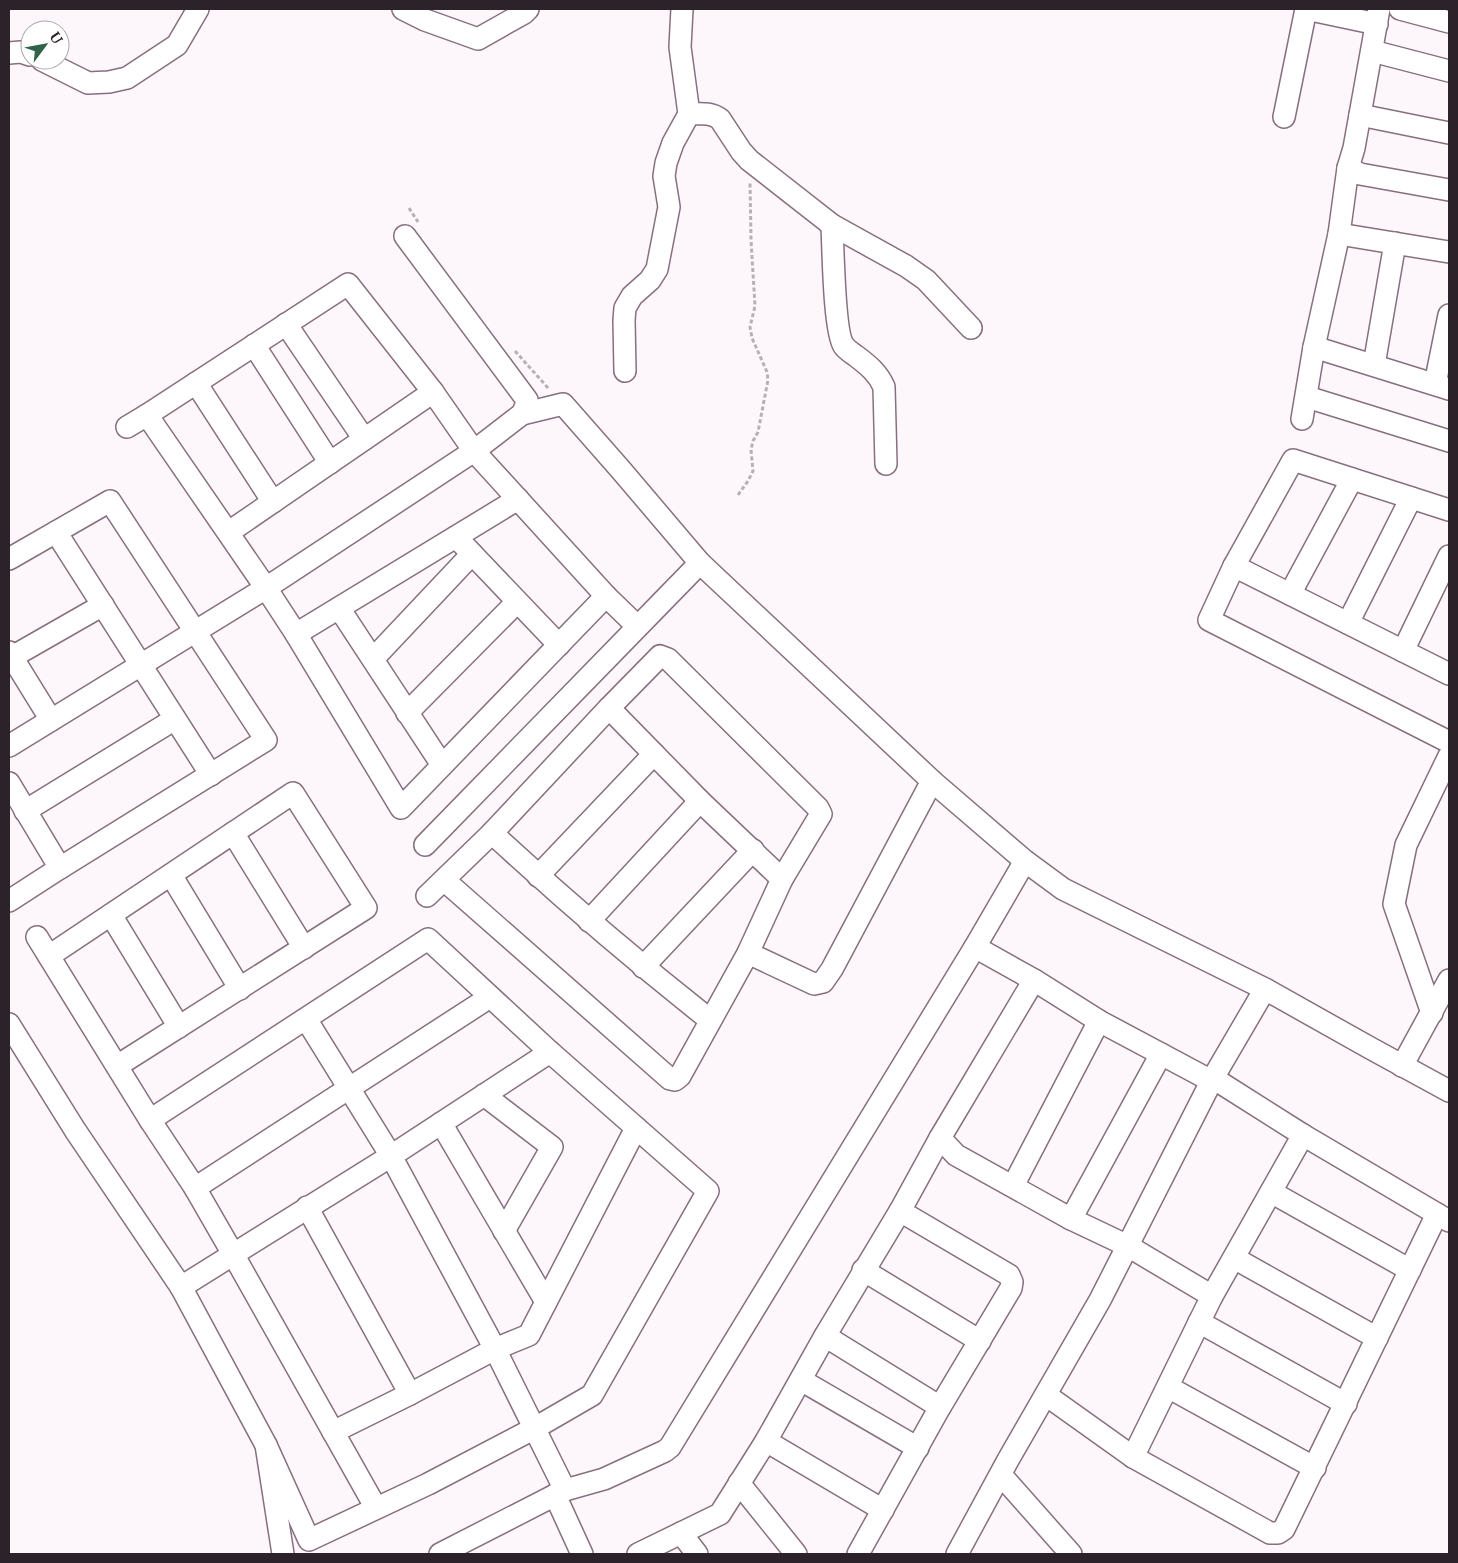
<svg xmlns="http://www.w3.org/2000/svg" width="1458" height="1563" font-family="Merriweather,serif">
<rect width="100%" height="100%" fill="#fdf7fb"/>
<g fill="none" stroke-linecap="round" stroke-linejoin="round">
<g stroke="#886f80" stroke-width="24">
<g id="minor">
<polyline points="403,9 425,20 478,39 524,13 528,9"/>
<polyline points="1306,9 1377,24"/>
<polyline points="1379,9 1354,148 1348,168 1360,174 1449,190"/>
<polyline points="1400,9 1449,22"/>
<polyline points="1372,51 1449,71"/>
<polyline points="9,53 21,52 30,55"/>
<polyline points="42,60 88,83 109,82 127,78 177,45 198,9"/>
<path d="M689,114C701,114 710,112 720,119L741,151L749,160L832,225L906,266L926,280L971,328"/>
<polyline points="1360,115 1449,133"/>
<polyline points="1284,117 1306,9"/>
<polyline points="1348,168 1339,234 1449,252"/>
<path d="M832,225C833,246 834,333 844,346C847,350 852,353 856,356C868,365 878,373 884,387L886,464"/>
<polyline points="286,324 364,439"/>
<polyline points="254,345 330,463"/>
<polyline points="1314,347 1449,389"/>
<polyline points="1374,365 1395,243"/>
<polyline points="625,371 624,320 625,308 632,296 650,280 657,269 669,207 664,176 666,163 673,143 689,114 680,47 682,9"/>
<polyline points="196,383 273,502"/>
<polyline points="1435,384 1449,315"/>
<polyline points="1307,397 1449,441"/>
<polyline points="522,414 563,404 621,470 700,563 932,781 1025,861 1063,889 1265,989 1372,1049 1449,1091"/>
<polyline points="147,415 266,588 474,451 606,596 637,626"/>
<polyline points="1302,419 1314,347 1339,234"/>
<polyline points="127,427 147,415 348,284 433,392 474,451 522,414 525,408 527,400 405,236"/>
<polyline points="1449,510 1293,460 1234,566 1209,620 1449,742"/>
<polyline points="56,532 211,775"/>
<polyline points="229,532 433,392"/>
<polyline points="456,537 559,645"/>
<polyline points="9,559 110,501 266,740 60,868 9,783"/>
<polyline points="1234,566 1449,674"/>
<polyline points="1290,594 1352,479"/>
<polyline points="339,608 442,765"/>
<polyline points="1348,623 1411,498"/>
<polyline points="296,634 401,808 606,596"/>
<polyline points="1403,651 1449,556"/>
<polyline points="9,652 51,720"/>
<polyline points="12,657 103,605"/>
<polyline points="373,659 472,554"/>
<polyline points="609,708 700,801 782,879"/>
<polyline points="407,713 517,602"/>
<polyline points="9,746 266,588 296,634 518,499"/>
<polyline points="25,811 175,719"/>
<polyline points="233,833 304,948"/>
<path d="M492,833C563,899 634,960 710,1020"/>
<polyline points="425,845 700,563"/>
<polyline points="1025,861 975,947 1034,980 1099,1021 1206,1078 1213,1078 1303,1135 1449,1221"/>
<polyline points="171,875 240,989"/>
<polyline points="538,876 654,754"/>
<polyline points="427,896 492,833 609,708 660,656 668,659 818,808 821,814 782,879 748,953 680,1076 675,1080 670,1079 444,880"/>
<polyline points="9,901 60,868"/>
<polyline points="111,915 179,1027"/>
<polyline points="589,921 700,801"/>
<polyline points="37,937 150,1120 195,1188 233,1254 376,1508"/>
<polyline points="748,953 814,984 823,982 832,969 932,781"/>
<polyline points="49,956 293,793 366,908 117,1066"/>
<polyline points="643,967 753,850"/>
<polyline points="1432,1013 1394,904 1406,845 1449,756"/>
<polyline points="306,1019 391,1156 495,1349 565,1490"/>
<polyline points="9,1024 75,1130 181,1287"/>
<polyline points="1402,1066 1449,980"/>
<polyline points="484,1095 552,1147 504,1231"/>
<polyline points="150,1120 428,939 550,1052 708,1191 592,1395 535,1428 428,1484 309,1540 266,1445"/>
<polyline points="441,1123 546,1302"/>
<polyline points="940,1138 956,1155 1071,1219 1128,1246 1212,1296"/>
<polyline points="1013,1186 1099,1021"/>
<polyline points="195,1188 490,997"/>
<polyline points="1271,1192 1410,1270"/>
<polyline points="307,1207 410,1394"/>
<polyline points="1071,1219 1161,1054"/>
<polyline points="1234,1258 1377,1338"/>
<polyline points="863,1270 980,1341"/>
<polyline points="1199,1322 1346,1404"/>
<polyline points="825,1336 940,1407"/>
<polyline points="801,1380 918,1448"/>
<polyline points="1168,1387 1315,1468"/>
<polyline points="1046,1395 1133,1457 1270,1533 1278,1533 1284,1529 1437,1214"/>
<polyline points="333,1432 410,1394 495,1349 529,1335 636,1128"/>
<polyline points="766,1441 883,1510"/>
<polyline points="1133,1457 1212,1296 1303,1135"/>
<polyline points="1001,1475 1071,1554"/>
<polyline points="739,1483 796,1554"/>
<polyline points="555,1495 582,1554"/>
<polyline points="681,1533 697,1554"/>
<polyline points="283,1554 266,1445 181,1287 391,1156 550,1052"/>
<polyline points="440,1554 565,1490 604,1479 665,1451 670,1447 975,947"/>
<polyline points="638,1554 720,1514 766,1441 825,1336 900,1211 940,1138 1034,980"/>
<polyline points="858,1554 940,1407 1011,1288 1012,1282 1009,1275 900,1211"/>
<polyline points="957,1554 1008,1460 1100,1300 1213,1078 1265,989"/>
</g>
</g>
<g stroke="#b7b0b5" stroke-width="3" stroke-dasharray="4 2.5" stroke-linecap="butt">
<polyline points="409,208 418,222"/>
<polyline points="515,351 549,389"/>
<polyline points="738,495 748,481 753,471 751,450 753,441 758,432 768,380 767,372 752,338 750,327 755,306 751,240 750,183"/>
</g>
<use href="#minor" stroke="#fff" stroke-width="21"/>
</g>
<rect width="1458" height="1563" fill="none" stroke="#2c2229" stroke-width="20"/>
<g transform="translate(45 45) rotate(58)"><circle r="24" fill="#ffffff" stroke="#aba7a9"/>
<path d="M0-4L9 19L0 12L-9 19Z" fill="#2f644a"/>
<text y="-8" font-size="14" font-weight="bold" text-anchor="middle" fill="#2c2229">U</text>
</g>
</svg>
